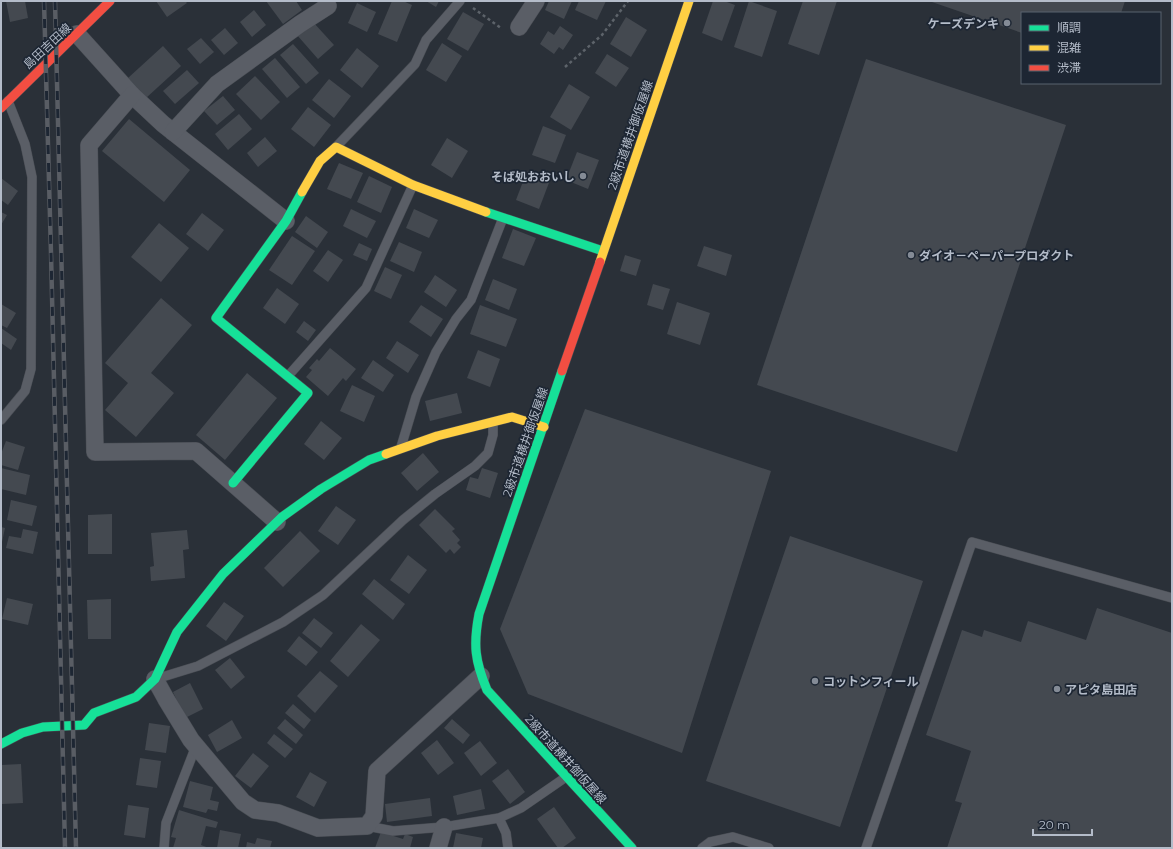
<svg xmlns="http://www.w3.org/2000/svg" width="1173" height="849" font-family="Montserrat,'Noto Sans JP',sans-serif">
<rect width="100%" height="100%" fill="#2a3038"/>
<g fill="#444950">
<polygon points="6,1 25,1 28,18 10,22"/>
<polygon points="156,1 185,1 187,3 167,17"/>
<polygon points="266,1 296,1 302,10 283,24"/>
<polygon points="392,1 403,1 412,5 397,42 378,34"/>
<polygon points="426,1 439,1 436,7"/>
<polygon points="549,1 572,1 564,19 545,10"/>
<polygon points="579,1 606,1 597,20 575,10"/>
<polygon points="713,1 724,1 735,5 722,41 702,33"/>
<polygon points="749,1 777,11 762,57 734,47"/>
<polygon points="803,1 837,1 819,55 788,44"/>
<polygon points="929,1 1125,1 1121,13 1022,13 1022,33"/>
<polygon points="357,3 376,12 367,32 348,23"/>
<polygon points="254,10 266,25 252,37 240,22"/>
<polygon points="463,12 484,24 468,51 447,39"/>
<polygon points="626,17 647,30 631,57 610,44"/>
<polygon points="313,22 334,45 318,59 297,35"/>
<polygon points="560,26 573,35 563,50 559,47 554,54 540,44 548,31 554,35"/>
<polygon points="225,28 238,43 224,55 211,40"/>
<polygon points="201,38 214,52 200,64 187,49"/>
<polygon points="442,43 462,56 446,82 426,70"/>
<polygon points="293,44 319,73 306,84 280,55"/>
<polygon points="163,46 181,66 146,98 128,78"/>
<polygon points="357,48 379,66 362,88 340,70"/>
<polygon points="607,54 629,68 616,87 595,73"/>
<polygon points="275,58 300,87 287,98 262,69"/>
<polygon points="866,59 1066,125 957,452 757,385"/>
<polygon points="187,70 199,83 175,104 163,91"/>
<polygon points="255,76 280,102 261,120 236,94"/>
<polygon points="329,79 351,96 334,118 312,100"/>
<polygon points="569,84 590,97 571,130 550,117"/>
<polygon points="223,96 235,110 217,125 204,111"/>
<polygon points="308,107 331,125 314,147 291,129"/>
<polygon points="239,114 252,129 228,150 215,134"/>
<polygon points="129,119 190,170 164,202 102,151"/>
<polygon points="543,126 566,135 555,163 532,155"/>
<polygon points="265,137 277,151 258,167 247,153"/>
<polygon points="447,138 468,151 452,178 431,165"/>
<polygon points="577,152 599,160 588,189 566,180"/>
<polygon points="339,163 363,173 351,199 327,189"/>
<polygon points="527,171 550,180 539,209 516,200"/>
<polygon points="369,176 392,187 381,213 357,202"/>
<polygon points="1,178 18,191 8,205 1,200"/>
<polygon points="351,209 376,221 367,238 343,226"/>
<polygon points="414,209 438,220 429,238 406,228"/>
<polygon points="1,212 7,215 1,225"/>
<polygon points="202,213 224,230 208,251 186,234"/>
<polygon points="306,216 328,232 317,248 295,232"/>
<polygon points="159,223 189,248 161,282 131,257"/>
<polygon points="513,229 536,238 524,266 502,258"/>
<polygon points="292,236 315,251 292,285 269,270"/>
<polygon points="399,242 422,252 414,272 390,261"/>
<polygon points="359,243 372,249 367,261 353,255"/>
<polygon points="704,246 732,255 726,276 697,266"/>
<polygon points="328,250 343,260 328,282 313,271"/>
<polygon points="625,255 641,260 636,276 620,271"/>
<polygon points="385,267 402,275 391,299 374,291"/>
<polygon points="435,275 457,290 446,307 424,292"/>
<polygon points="493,279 517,289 509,310 485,300"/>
<polygon points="653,284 670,289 663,310 647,305"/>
<polygon points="277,288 299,304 285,324 263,308"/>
<polygon points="161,298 192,325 151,373 174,393 136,437 105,410 128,383 105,363"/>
<polygon points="677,302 710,313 700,345 667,334"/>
<polygon points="1,304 16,313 7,328 1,325"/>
<polygon points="421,305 443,319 431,337 409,322"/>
<polygon points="480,305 517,319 506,347 470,334"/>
<polygon points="304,321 316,330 308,341 296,332"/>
<polygon points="1,328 17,339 11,350 1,343"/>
<polygon points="397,341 419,355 408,373 386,358"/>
<polygon points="330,348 356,369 346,381 343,378 328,396 306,377 312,370 309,368 317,359 319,361"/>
<polygon points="478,350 500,359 490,387 467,378"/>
<polygon points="373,360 394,375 383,392 361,378"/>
<polygon points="247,373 277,398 225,460 196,435"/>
<polygon points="352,385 375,396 364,422 340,411"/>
<polygon points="457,393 462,413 430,421 425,401"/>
<polygon points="585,409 771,471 682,753 528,694 500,629"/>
<polygon points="321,421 342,438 324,460 304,444"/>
<polygon points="6,441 25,447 18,470 1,465 1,454"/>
<polygon points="423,453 439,472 417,491 401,473"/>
<polygon points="1,468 30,475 26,495 1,489"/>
<polygon points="482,468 498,473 490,498 466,490 470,477 478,479"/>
<polygon points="11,500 37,506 32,526 7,520"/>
<polygon points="336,506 356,520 338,545 318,531"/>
<polygon points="435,509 455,529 452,531 460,540 457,543 461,547 454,554 450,549 446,553 419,525"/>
<polygon points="112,514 112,554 88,554 88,515"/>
<polygon points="1,527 5,528 2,542 1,542"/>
<polygon points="23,529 38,532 33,554 6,548 9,536 21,538"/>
<polygon points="187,530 189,549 183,550 185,578 151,581 150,567 154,566 151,533"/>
<polygon points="300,531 320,551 283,587 264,568"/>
<polygon points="790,536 923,581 840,827 706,781"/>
<polygon points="408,555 427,570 409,594 390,580"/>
<polygon points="374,579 405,604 393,620 362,594"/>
<polygon points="7,598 33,604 28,625 2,619"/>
<polygon points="111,599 111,639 88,639 87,600"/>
<polygon points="224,602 244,616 226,641 206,626"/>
<polygon points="1097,608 1172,633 1172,848 947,848 962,803 955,801 971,751 926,735 962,630 982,637 984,630 1021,642 1028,621 1086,640"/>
<polygon points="314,618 333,633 321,648 302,633"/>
<polygon points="361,624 380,640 348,677 330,661"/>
<polygon points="299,636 318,652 306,666 287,651"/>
<polygon points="230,658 245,677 231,689 215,670"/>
<polygon points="320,671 338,686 315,713 297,696"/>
<polygon points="190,683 203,709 185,718 173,692"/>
<polygon points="293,704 311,720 304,729 285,713"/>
<polygon points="285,719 303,735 296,744 277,728"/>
<polygon points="452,719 470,735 463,744 444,728"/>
<polygon points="232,720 242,738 217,752 208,735"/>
<polygon points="149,723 170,726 166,753 145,750"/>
<polygon points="274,734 293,749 285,758 267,743"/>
<polygon points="437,740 454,763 438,775 421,753"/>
<polygon points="480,741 497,763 481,776 464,753"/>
<polygon points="253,753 269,766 251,788 235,776"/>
<polygon points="140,758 161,761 157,788 136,785"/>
<polygon points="21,764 23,803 2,804 1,765"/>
<polygon points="508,769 525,792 510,804 492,781"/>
<polygon points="310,772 327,782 314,807 296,797"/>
<polygon points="190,781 213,787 210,800 219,802 217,811 208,809 206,813 183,807"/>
<polygon points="481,789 485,809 457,815 453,796"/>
<polygon points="430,798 432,816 387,822 385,804"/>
<polygon points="128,805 149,808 145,838 124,835"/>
<polygon points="554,807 576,838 562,848 558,848 537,819"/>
<polygon points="179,810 218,822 216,828 206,826 201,845 209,848 173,848 176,838 171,837"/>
<polygon points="220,830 241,834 238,848 217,848"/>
<polygon points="381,832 403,839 405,834 413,837 410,848 375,848"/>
<polygon points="456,833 483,838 481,848 453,848"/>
<polygon points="257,838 272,841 270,848 246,848 247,842 255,844"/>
</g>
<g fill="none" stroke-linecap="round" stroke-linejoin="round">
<g stroke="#484c53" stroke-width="10">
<g id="lane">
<polyline points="336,147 415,64 426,40 460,1"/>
<polyline points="288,376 366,288 413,185"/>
<polyline points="1,420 25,391 31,369 32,177 25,144 8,101"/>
<polyline points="401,447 416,397 436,352 456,319 471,300 503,218"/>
<polyline points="159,678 198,666 283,622 323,595 403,520 435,494 475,466 488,453 493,435 493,422"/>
<polyline points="499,818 506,833 508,848"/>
<polyline points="367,826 393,831 444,827 499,818 521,808 566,777"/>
<polyline points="164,848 166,823 196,746"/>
<polyline points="702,848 710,842 733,837 769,848"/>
<polyline points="866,848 972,542 1172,598"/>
</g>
</g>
<g stroke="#484c53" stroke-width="18">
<g id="street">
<polyline points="519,27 536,1"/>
<polyline points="77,34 132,95 163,124 286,221"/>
<polyline points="132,95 89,145 95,452 196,451 277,522"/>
<polyline points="173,132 217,84 300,24 328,6"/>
<polyline points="155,679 166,699 191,740 243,802 255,810 278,813 318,828 367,826 374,816 377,771 481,676"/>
<polyline points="438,848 444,827"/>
</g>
</g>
<g stroke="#484c53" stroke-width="10">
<g id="fast">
<polyline points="486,212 603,251"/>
<path d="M562,371L479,614C473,645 475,661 487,690L632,848"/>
<polyline points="233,483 308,393 216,318 286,221 302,192"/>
<polyline points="1,744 22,733 43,727 84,725 94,713 136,697 155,679 177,632 223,574 282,517 321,489 369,460 386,454"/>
</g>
</g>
<g stroke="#484c53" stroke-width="10">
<g id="slow">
<polyline points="302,192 320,161 336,147 413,185 486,212"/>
<polyline points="600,262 689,1"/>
<polyline points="386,454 437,436 512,417 544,427"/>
</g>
</g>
<g stroke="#484c53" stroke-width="10">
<g id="jam">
<polyline points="1,108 110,1"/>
<polyline points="562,371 600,262"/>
</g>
</g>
<g stroke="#5d636a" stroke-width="2.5" stroke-dasharray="3 3" stroke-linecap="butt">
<polyline points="473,8 501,28"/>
<polyline points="565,67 602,35 628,1"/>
</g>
<use href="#lane" stroke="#5a5e66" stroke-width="9"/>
<use href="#street" stroke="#5a5e66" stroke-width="17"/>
<use href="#fast" stroke="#16e098" stroke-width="9"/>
<use href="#slow" stroke="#ffcf43" stroke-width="9"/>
<use href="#jam" stroke="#f24e42" stroke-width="9"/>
<g stroke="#595d64" stroke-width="4.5">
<g id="rail">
<polyline points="44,1 51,253 65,848"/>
<polyline points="55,1 76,848"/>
</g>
</g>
<use href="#rail" stroke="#1d2633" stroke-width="3" stroke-dasharray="9" stroke-linecap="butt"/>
</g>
<g fill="#848b96" stroke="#1d2633" stroke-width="1.5">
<circle cx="1007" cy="23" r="4"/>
<circle cx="583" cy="176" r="4"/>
<circle cx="911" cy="255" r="4"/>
<circle cx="815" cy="681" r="4"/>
<circle cx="1057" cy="689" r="4"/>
</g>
<g text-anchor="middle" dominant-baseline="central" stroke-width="3.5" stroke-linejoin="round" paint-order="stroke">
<g font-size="12" font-weight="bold" fill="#b4bcc9" stroke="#1d2633" text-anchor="start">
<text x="999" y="23" text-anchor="end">ケーズデンキ</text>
<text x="575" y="176" text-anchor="end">そば処おおいし</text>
<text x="919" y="255">ダイオ－ペーパープロダクト</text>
<text x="823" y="681">コットンフィール</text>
<text x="1065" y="689">アピタ島田店</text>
</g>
<g font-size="12" fill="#b4bcc9" stroke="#1d2633">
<text transform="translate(47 46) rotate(-43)">島田吉田線</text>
<text transform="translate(630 135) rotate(-71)">2級市道横井御仮屋線</text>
<text transform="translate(525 442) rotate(-71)">2級市道横井御仮屋線</text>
<text transform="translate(566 759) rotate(48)">2級市道横井御仮屋線</text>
</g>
</g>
<rect width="1173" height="849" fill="none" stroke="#b4bcc9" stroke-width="4"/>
<rect x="1021" y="12" width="140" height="72" fill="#1d2633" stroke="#59626f"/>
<rect x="1029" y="25" width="20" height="6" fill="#16e098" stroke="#59626f"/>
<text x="1057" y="32" font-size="12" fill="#b4bcc9">順調</text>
<rect x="1029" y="45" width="20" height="6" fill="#ffcf43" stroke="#59626f"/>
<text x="1057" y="52" font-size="12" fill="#b4bcc9">混雑</text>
<rect x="1029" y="65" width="20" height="6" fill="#f24e42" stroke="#59626f"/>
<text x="1057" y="72" font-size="12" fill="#b4bcc9">渋滞</text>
<path d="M1033 829v6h59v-6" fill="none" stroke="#b4bcc9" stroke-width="2"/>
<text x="1039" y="829" font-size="12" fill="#b4bcc9" stroke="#1d2633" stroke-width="3" paint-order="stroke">20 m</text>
</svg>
